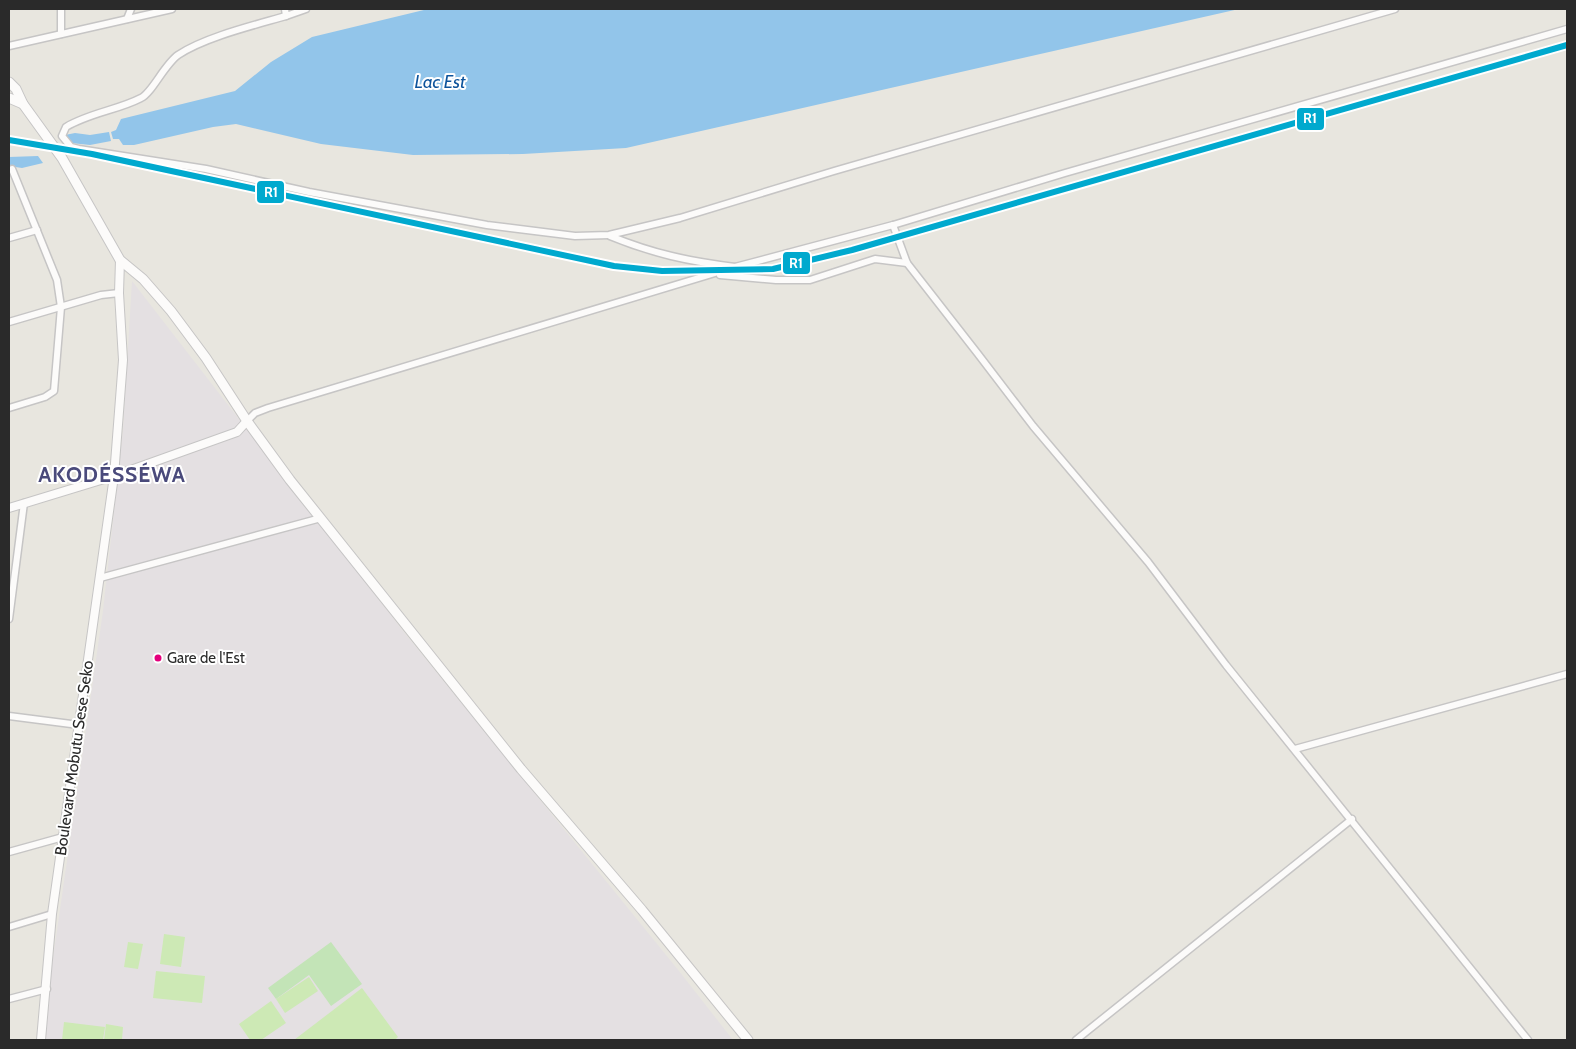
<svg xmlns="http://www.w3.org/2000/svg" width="1576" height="1049" font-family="Cabin,sans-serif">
<rect width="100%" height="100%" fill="#e8e6df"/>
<polygon fill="#e4e0e2" points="132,281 407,636 679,971 733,1040 44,1040 52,965 103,611 123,430"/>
<polygon fill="#c3e4b7" points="331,942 362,984 331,1006 309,975 276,999 268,988"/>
<g fill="#cde9b5">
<polygon points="164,934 185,937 181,967 160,964"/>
<polygon points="128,942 143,944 138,969 124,967"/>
<polygon points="156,971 205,976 202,1003 153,998"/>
<polygon points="309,977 318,991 285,1013 276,999"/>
<polygon points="362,988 398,1037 395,1040 294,1040"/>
<polygon points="271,1001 286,1023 261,1040 250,1040 239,1024"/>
<polygon points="64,1022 105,1027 103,1040 62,1040"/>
<polygon points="106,1024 123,1027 122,1040 104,1040"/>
</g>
<g fill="#92c5ea">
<polygon points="428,9 1239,9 626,148 523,154 413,155 321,144 236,124 213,127 134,145 123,145 119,139 113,139 111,132 116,130 121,119 235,91 271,62 312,37"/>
<polygon points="109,132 111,141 90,145 71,143 65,135 75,133 90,135"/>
<polygon points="38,156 43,163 22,168 9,166 9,157"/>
</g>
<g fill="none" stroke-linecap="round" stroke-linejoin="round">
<g stroke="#c6c5c5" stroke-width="9">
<g id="minor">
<polyline points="61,9 61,34"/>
<polyline points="285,9 286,16 306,9"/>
<path d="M286,16C255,25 205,37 178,55C164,65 152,93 141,98C118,110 89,113 66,127L62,136L71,147L79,149L206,169L309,192L487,225L575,236L609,235L680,218L834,171L1395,9"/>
<polyline points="127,19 131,9"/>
<polyline points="9,46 172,9"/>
<polyline points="893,225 907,263 978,354 1033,426 1148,562 1226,665 1528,1040"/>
<path d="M610,236C654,254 688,261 735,267"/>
<polyline points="9,238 37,230"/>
<polyline points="720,275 776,280 810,280 875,259 907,263"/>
<polyline points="9,322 101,295 119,293"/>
<polyline points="9,408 45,397 54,391 61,307 57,280 12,169"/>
<polyline points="247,421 255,413 268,408 735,267 893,225 1065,173 1567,29"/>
<polyline points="100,578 321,518"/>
<polyline points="9,619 24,503"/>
<polyline points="9,716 79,725"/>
<polyline points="1295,749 1567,674"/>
<polyline points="9,852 63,837"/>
<polyline points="9,927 52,914"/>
<polyline points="9,999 47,989"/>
<polyline points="1076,1040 1352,819"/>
</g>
</g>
<g stroke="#c6c5c5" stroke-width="10">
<g id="tertiary">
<polyline points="9,508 114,476 223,437 237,432 247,421"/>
<polyline points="41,1040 52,914 114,476 123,360 119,293 120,260"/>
</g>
</g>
<g stroke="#c6c5c5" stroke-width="11">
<g id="secondary">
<polyline points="9,82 16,89 23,104 62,158 120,260 143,279 171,311 206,358 247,421 290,480 521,769 642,910 748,1040"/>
<polyline points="9,98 23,104"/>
</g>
</g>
<use href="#minor" stroke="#fcfbfa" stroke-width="6"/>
<use href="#tertiary" stroke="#fcfbfa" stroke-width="8"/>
<use href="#secondary" stroke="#fcfbfa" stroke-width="9"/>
<g stroke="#fff" stroke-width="10">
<polyline id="rail-1" points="9,140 92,154 614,266 662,271 773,269 852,250 1567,45"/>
</g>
<use href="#rail-1" stroke="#00a9ce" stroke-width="6"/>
</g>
<circle fill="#e5007d" stroke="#fff" stroke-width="2" cx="158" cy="658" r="4.5"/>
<g text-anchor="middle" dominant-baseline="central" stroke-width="4" stroke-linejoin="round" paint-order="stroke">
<g font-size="15" fill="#2a2a2a" stroke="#fff" text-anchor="start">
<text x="167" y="658">Gare de l'Est</text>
</g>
<g font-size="16" fill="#2a2a2a" stroke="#fff">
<text transform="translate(74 758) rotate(-82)">Boulevard Mobutu Sese Seko</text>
</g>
<g font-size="18" font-style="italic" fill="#0c539b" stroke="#fff">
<text x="440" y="82">Lac Est</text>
</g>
<g font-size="21" font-weight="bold" letter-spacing="1" fill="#4a4a7b" stroke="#fff">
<text x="112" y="474">AKODÉSSÉWA</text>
</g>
</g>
<g stroke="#fff" stroke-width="2">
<rect x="1296" y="107" width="29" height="24" rx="5" fill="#00a9ce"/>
<rect x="256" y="180" width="29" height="24" rx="5" fill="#00a9ce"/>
<rect x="782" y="251" width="29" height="24" rx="5" fill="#00a9ce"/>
</g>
<g font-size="14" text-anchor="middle" font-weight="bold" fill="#fff">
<text x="1310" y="123">R1</text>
<text x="271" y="197">R1</text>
<text x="796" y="268">R1</text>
</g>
<rect width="1576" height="1049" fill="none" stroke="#2a2a2a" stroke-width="20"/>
</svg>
